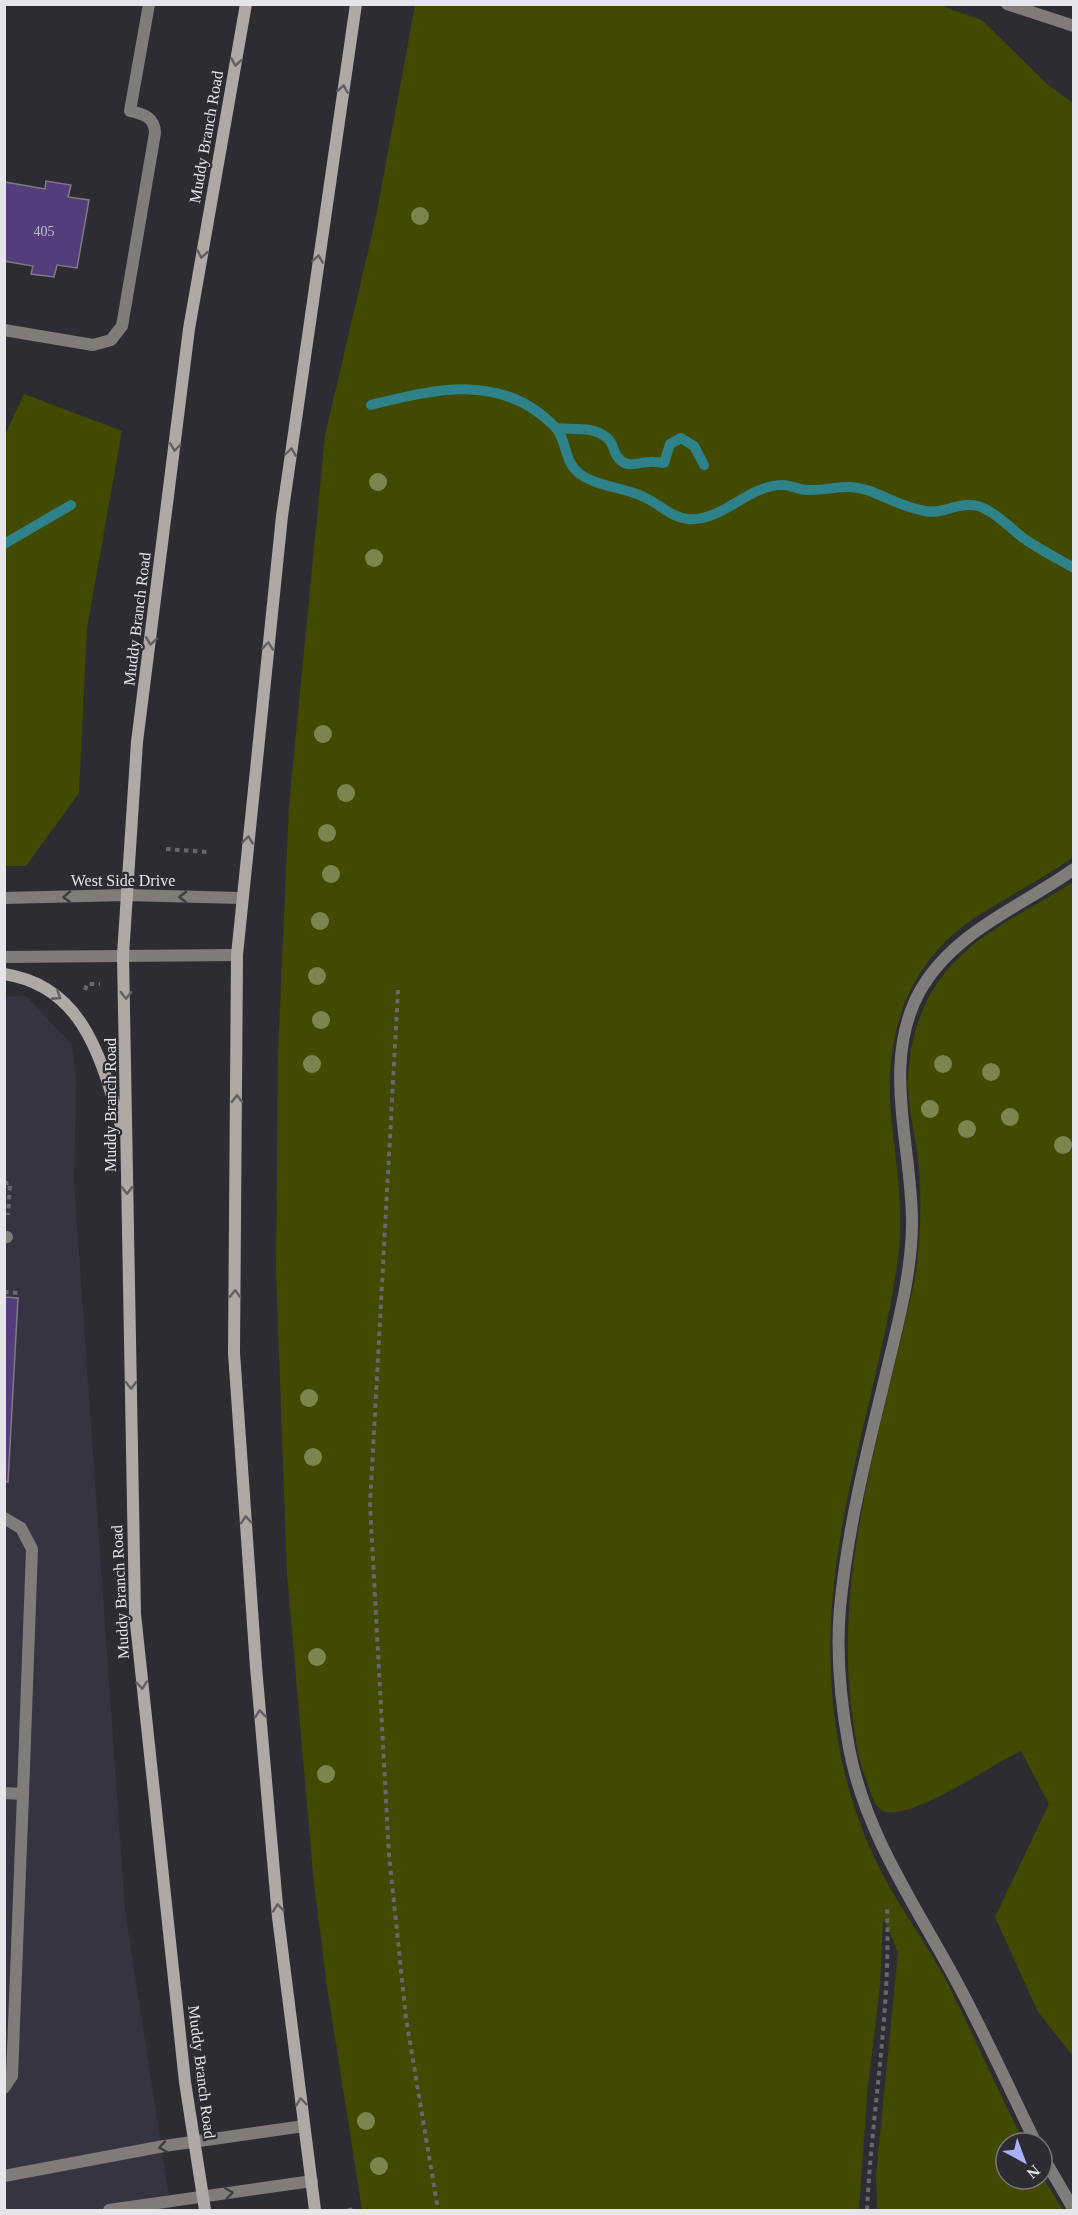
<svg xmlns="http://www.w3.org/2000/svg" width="1078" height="2215" font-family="Georgia,serif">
<rect width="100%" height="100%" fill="#2e2c33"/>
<polygon fill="#373441" points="26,996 72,1045 76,1082 74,1183 125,1910 171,2210 5,2210 4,997"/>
<g fill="#414a00">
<path d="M415,5H939L982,20L1047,84L1073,103V857C1040,881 1004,898 970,921C905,967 884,1039 891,1115C896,1166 905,1213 897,1265C881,1375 843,1482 833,1594C824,1685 837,1783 878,1865C898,1906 926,1942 947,1982C974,2035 997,2090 1025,2143H1006V2179H1042V2176L1063,2210H877L876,2175L898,1952L883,1918L880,1986L867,2095L859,2210H362L327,1987L313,1874L287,1574L276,1271L278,1053L289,805L325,435L376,217Z"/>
<polygon points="24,394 122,431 87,628 79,793 26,866 5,866 4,437"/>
<path d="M1073,882V2056L1038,2012L995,1917L1049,1804L1021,1751C992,1764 916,1818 886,1812C873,1809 870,1789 866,1779C858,1760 856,1740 853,1721C831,1573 884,1422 915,1278C920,1242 922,1206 919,1169C917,1141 908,1112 908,1084C908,1033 927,984 966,951C998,923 1038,905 1073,882Z"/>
</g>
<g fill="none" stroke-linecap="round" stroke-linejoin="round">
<g stroke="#2e8289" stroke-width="10">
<path d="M371,405C436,389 502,372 555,427C568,441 563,462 580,474C598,487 624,487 644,497C660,504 670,517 688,519C722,522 747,486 781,485C789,484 798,490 807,490C832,491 844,482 870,491C888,498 905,508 925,511C943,515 959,501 978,506C995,511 1012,530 1026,540C1041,550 1058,559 1074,568"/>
<path d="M556,428C573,430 592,426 606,437C614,443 612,449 617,456C626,470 638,462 650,462C655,461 659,463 664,463L670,444L681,438L694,446L704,465"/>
<polyline points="4,544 71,505"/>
</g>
</g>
<g fill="#533d7a" stroke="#7d7b84" stroke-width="1.5">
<polygon points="4,174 5,182 45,189 46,181 71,185 68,197 89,200 77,268 57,265 54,277 31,274 33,266 4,261"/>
<polygon points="4,1297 18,1298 8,1482 4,1482"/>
</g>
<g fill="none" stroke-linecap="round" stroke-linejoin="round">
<g stroke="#69676e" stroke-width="4" stroke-dasharray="4.5 4.5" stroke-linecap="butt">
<polyline points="166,849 208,852"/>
<polyline points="85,990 87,984 100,984"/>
<polyline points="398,990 370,1505 389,1855 406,2018 438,2210"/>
<polyline points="4,1183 10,1183 8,1215"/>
<polyline points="4,1292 19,1293"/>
<polyline points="348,2210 355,2209"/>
<path d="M867,2210C872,2110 891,2010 887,1909"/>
</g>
<g stroke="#807c7a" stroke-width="12">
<path d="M4,330L93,345L111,340L122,326L155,133C155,117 143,114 130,111L149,4"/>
<polyline points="4,1237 7,1237"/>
<polyline points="4,1518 21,1528 32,1549 23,1794 4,1793"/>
<polyline points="4,2088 12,2076 23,1794"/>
<path d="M1036,2143C1007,2084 980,2023 948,1966C909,1896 864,1828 849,1748C841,1704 836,1653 840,1608C847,1533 865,1459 883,1386C895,1334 911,1280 912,1226C913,1148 880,1063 920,991C954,931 1021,907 1074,869"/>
<polyline points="1042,2155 1074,2210"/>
<polyline points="4,2176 164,2146 304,2126"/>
<polyline points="109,2210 312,2181"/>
</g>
<g stroke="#807c7a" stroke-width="12">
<polyline points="1007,4 1074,26"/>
<polyline points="4,898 126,895 241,898"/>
<polyline points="4,957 237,955"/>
</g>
<g stroke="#afa9a6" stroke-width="12">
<path d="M4,974C84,986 101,1059 121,1126"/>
<polyline points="205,2210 185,2082 135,1614 123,955 137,742 189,329 246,4"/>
<polyline points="315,2210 278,1917 256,1667 234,1353 237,955 282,516 356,4"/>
</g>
</g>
<g fill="#7c8550">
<circle cx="420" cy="216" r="9"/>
<circle cx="378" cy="482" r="9"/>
<circle cx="374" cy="558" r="9"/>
<circle cx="323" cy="734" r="9"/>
<circle cx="346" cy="793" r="9"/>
<circle cx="327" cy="833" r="9"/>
<circle cx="331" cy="874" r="9"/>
<circle cx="320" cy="921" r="9"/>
<circle cx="317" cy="976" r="9"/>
<circle cx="321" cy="1020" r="9"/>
<circle cx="312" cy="1064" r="9"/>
<circle cx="943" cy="1064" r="9"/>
<circle cx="991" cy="1072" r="9"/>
<circle cx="930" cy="1109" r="9"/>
<circle cx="1010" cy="1117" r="9"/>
<circle cx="967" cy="1129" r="9"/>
<circle cx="1063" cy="1145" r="9"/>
<circle cx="309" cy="1398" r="9"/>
<circle cx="313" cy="1457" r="9"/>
<circle cx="317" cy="1657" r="9"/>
<circle cx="326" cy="1774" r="9"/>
<circle cx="366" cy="2121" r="9"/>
<circle cx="379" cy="2166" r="9"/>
</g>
<defs><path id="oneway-chevron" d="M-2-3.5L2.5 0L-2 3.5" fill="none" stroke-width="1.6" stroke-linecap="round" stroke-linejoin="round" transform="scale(1.5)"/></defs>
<g stroke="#625e61">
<use href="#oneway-chevron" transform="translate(236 62) rotate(100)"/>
<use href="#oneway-chevron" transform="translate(343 89) rotate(-81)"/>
<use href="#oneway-chevron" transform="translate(202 254) rotate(100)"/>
<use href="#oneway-chevron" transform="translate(318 259) rotate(-82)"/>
<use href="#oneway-chevron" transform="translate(175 447) rotate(97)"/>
<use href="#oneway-chevron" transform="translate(291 452) rotate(-82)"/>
<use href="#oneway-chevron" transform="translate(151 641) rotate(98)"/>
<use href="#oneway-chevron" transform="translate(268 646) rotate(-84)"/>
<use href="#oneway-chevron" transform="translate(248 840) rotate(-84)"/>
<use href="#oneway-chevron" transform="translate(126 995) rotate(90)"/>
<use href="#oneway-chevron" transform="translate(57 996) rotate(33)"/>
<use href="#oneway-chevron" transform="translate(237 1099) rotate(-89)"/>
<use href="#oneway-chevron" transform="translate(127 1190) rotate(89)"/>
<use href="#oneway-chevron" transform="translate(235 1294) rotate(-89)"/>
<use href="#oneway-chevron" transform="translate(131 1385) rotate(89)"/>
<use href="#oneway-chevron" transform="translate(246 1520) rotate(-94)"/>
<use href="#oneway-chevron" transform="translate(142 1685) rotate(84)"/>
<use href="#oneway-chevron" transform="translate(260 1714) rotate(-95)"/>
<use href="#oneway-chevron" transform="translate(278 1908) rotate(-95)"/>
<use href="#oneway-chevron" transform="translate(301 2102) rotate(-97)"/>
</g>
<g stroke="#3e3c41">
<use href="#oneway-chevron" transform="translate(67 897) rotate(179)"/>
<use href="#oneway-chevron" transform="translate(183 897) rotate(-179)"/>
<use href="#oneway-chevron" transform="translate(163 2147) rotate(171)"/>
<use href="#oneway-chevron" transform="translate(229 2193) rotate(-8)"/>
</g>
<g text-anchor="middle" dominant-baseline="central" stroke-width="4.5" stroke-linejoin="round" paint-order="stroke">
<g font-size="14" fill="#c1bbce">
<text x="44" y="231">405</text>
</g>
<g font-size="16" fill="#e6e5ea" stroke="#2e2c33">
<text transform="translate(206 137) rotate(-80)">Muddy Branch Road</text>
<text transform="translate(137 619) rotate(-83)">Muddy Branch Road</text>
<text x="123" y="880">West Side Drive</text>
<text transform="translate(110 1105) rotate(-90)">Muddy Branch Road</text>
<text transform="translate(120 1592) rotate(-93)">Muddy Branch Road</text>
<text transform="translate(202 2072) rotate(83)">Muddy Branch Road</text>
</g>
</g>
<rect width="1078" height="2215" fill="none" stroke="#e6e5ea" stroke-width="12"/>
<g transform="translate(1024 2161) rotate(139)"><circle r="28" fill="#2e2c33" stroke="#78767c" stroke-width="1.5"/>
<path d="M0-4.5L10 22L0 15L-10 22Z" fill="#aab0fb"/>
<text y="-9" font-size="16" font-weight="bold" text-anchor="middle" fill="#e6e5ea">N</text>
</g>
</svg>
